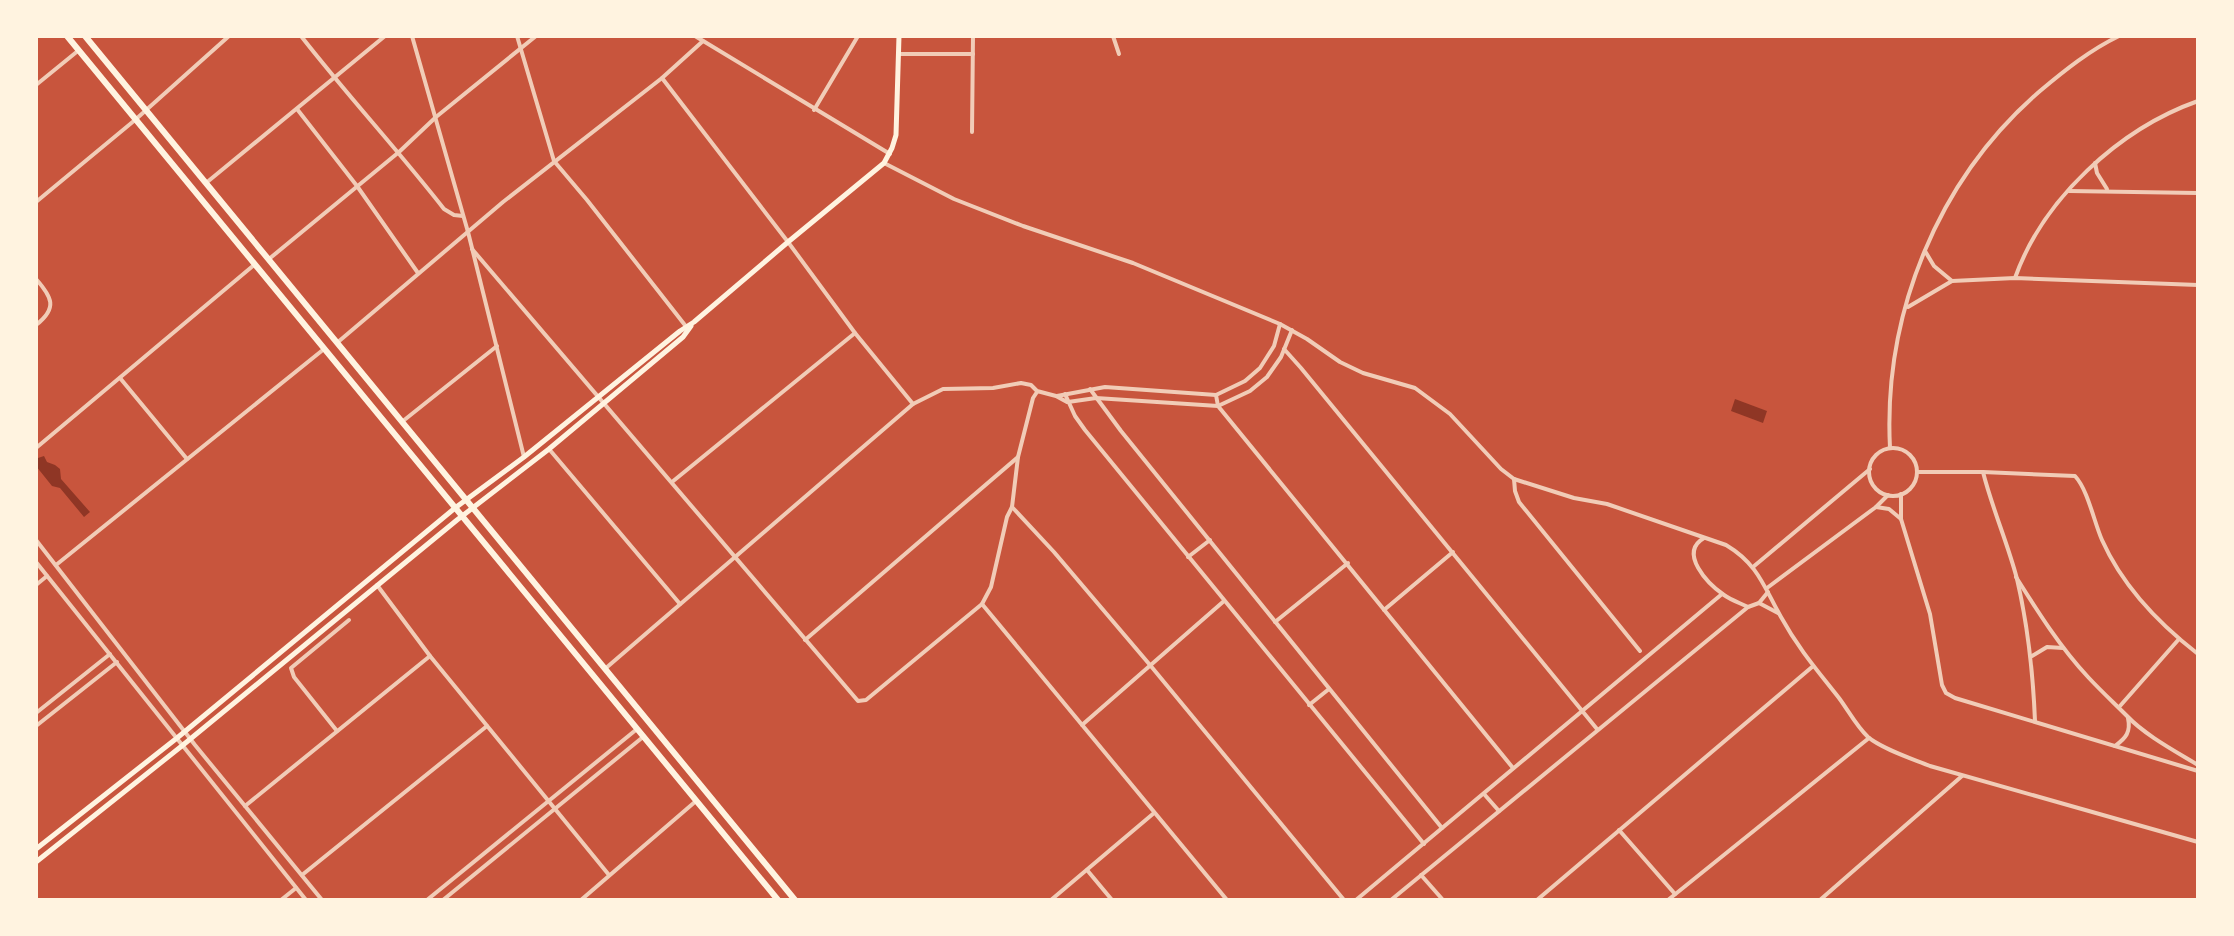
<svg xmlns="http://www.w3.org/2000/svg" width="2234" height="936" font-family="'Times New Roman',serif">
<rect width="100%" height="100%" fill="#c8553d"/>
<g fill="#8f3625">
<polygon points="1735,399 1767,411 1763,423 1731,411"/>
<polygon points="44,456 47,462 55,465 60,469 61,479 90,512 84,517 60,488 52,486 36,466 38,458"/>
</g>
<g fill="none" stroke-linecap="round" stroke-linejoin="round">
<g stroke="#f1ccb7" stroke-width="4">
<path d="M301,36C347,95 398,150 444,209L454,215L463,216"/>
<polyline points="517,36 554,161 587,200 688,329"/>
<polyline points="1113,36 1119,54"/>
<polyline points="899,54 973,54"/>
<polyline points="662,78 788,242 855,333 913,404"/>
<polyline points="36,85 79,50"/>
<polyline points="297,109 357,186 418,273"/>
<polyline points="814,110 858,36"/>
<polyline points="972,132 973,36"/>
<polyline points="2095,163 2097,173 2107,189"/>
<polyline points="206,183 385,36"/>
<polyline points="2069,191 2198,193"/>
<polyline points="36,202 135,120 229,36"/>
<polyline points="472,249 858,701 866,700 982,604 991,587 1007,517 1012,507 1018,457"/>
<polyline points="1925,251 1934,266 1952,281"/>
<polyline points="269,259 399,152 436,117 536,36"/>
<path d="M2015,278C2043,199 2119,129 2198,101"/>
<path d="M36,279C52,297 58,308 36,325"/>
<polyline points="1908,307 1952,281 2015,278 2198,285"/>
<polyline points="338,342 503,202 662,78 703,41"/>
<polyline points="1284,349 1301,368 1597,729"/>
<polyline points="120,378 187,459"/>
<polyline points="1090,389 1121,431 1442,828"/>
<polyline points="1065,394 1075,416 1085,430 1424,844"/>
<polyline points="1216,395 1218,406 1513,768"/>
<polyline points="1057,396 1105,387 1216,395 1245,381 1260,368 1274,346 1280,324"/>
<polyline points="1068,402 1096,398 1218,406 1250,391 1267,377 1281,357 1292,330"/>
<polyline points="403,421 497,346"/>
<polyline points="36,448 254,265"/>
<path d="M1890,448C1883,314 1938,179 2040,91C2065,70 2090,50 2119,36"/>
<circle cx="1893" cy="472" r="24"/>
<polyline points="549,449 680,604"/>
<path d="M1917,472H1983L2075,476C2088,490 2094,522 2102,540C2123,587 2158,623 2198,654"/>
<path d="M1983,472C1992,508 2008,544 2017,579C2028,626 2033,673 2035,721"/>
<polyline points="1514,479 1515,491 1519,502 1640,651"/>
<polyline points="672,482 855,333"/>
<polyline points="1901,494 1901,519 1930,614 1942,685 1946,693 1955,698 2198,771"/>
<polyline points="1012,507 1054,552 1150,665 1344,900"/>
<polyline points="1876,507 1889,509 1901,519"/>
<polyline points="1188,557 1210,540"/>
<polyline points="56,565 324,349"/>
<polyline points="1753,567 1870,469"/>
<path d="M2016,577C2038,612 2060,647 2088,677C2100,690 2114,703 2127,716C2145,735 2175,751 2198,765"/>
<polyline points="36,585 47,576"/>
<polyline points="377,585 430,656 609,875"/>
<polyline points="1767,588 1876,507 1888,495"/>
<polyline points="982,604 1227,900"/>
<polyline points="1384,610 1453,552"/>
<polyline points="1275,622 1348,563"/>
<polyline points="805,640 1018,457 1033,398 1037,392"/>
<polyline points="2032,656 2047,647 2063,648"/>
<polyline points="606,668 913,404 943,389 993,388 1021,383 1031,385 1037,391 1056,396 1067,402"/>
<polyline points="1309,705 1329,689"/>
<polyline points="2120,706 2179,639"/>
<polyline points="36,713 110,654"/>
<polyline points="1082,725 1224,601"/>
<polyline points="36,726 117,662"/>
<polyline points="337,731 294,677 291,668 349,620"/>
<path d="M2115,746C2126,738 2131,732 2128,718"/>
<polyline points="245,806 430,656"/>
<polyline points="1619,830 1675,894"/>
<polyline points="1087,870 1112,900"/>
<polyline points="302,875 487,726"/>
<polyline points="1421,875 1443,900"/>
<polyline points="281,900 296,888"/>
<polyline points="427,900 637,729"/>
<polyline points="443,900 643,737"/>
<polyline points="581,900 696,801"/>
<polyline points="1051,900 1154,813"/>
<polyline points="1537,900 1812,667"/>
<polyline points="1668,900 1869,738"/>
<polyline points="1820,900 1962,776"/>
</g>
<g stroke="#f1ccb7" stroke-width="4">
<polyline points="412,36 468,232 524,457"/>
<polyline points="695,36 890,154"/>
<path d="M884,163L954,199L1023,226L1133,263L1280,324L1307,339L1340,362L1363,373L1415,388L1450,414L1501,469L1514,479L1574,498L1607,504L1726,545C1758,564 1764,587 1781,617C1798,648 1817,670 1839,698C1848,710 1857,727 1868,737C1882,749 1913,759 1930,766L2198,842"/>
<path d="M1704,538C1678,553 1708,584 1724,595C1731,600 1740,603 1748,607L1759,603L1768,592"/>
<polyline points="36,540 195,745 322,900"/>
<polyline points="36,562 306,900"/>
<polyline points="1759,603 1778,613"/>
<polyline points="1484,794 1499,811"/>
<polyline points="1356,900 1722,594"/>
<polyline points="1391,900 1748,607"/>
</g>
<g stroke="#fff3e0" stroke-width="5">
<polyline points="36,849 177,738 455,508 524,457 680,331 694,322 788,242 884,163 892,148 896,135 899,36"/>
<polyline points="36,862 183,745 457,520 549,449 683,337 691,326"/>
</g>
<g stroke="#fff3e0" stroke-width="6">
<polyline points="67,36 778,900"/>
<polyline points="85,36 795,900"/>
</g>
</g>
<rect width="2234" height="936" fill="none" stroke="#fff3e0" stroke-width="76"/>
</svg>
